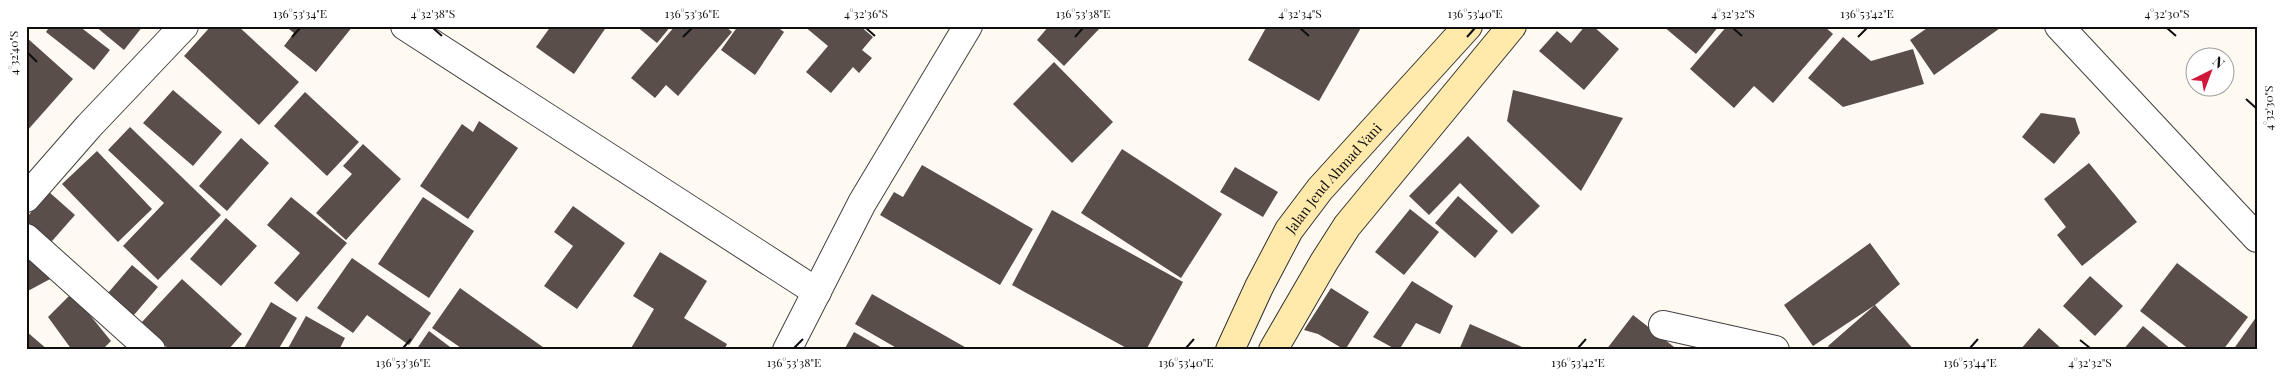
<svg xmlns="http://www.w3.org/2000/svg" width="2283" height="376" font-family="'Playfair Display',serif">
<rect width="100%" height="100%" fill="#fffaf1"/>
<g fill="#594e4a">
<polygon points="50,26 79,26 110,50 94,70 46,32"/>
<polygon points="95,26 143,26 124,50"/>
<polygon points="211,26 238,26 299,82 259,125 184,56"/>
<polygon points="285,26 353,26 316,72 284,46 294,33"/>
<polygon points="551,26 607,26 574,74 536,47"/>
<polygon points="636,26 671,26 657,43"/>
<polygon points="675,26 725,26 732,32 678,96 666,85 655,98 631,78"/>
<polygon points="738,26 776,26 784,32 755,75 721,50"/>
<polygon points="804,26 860,26 873,37 862,50 872,58 859,73 853,67 831,93 806,72 828,46"/>
<polygon points="1049,26 1098,26 1100,28 1064,66 1037,40"/>
<polygon points="1267,26 1362,26 1319,101 1248,60"/>
<polygon points="1585,26 1593,26 1619,49 1584,90 1539,51 1557,31 1571,43"/>
<polygon points="1663,26 1719,26 1696,54"/>
<polygon points="1727,26 1824,26 1833,34 1773,103 1754,86 1734,108 1690,69"/>
<polygon points="1930,26 2003,26 1934,75 1910,40"/>
<polygon points="26,37 73,79 26,132"/>
<polygon points="1843,37 1871,61 1913,49 1924,84 1843,107 1808,78"/>
<polygon points="1054,62 1113,122 1072,163 1013,104"/>
<polygon points="173,90 222,132 193,166 143,123"/>
<polygon points="1513,90 1623,118 1581,191 1507,121"/>
<polygon points="305,92 359,142 327,176 274,126"/>
<polygon points="2041,113 2075,118 2080,133 2054,164 2022,137"/>
<polygon points="479,121 518,148 468,219 420,186 462,124 473,132"/>
<polygon points="130,127 221,215 158,280 123,246 164,203 108,150"/>
<polygon points="1468,136 1540,206 1512,234 1460,183 1429,215 1409,196"/>
<polygon points="241,138 269,163 227,211 199,186"/>
<polygon points="363,144 401,179 346,240 316,213 352,174 343,166"/>
<polygon points="1122,149 1222,214 1181,278 1081,213"/>
<polygon points="97,151 152,209 118,242 62,184"/>
<polygon points="2089,163 2137,222 2082,266 2057,235 2066,227 2044,199"/>
<polygon points="922,165 1033,229 1000,285 880,215 894,192 903,197"/>
<polygon points="1235,167 1278,192 1263,217 1220,192"/>
<polygon points="49,192 75,215 45,249 26,233 26,218"/>
<polygon points="1458,196 1498,231 1475,258 1435,223"/>
<polygon points="291,197 347,243 297,302 274,283 300,253 267,225"/>
<polygon points="423,197 474,231 429,298 378,264"/>
<polygon points="573,206 625,243 577,309 544,286 573,246 554,232"/>
<polygon points="1410,209 1439,232 1404,275 1375,252"/>
<polygon points="1052,210 1183,282 1146,350 1130,350 1012,285"/>
<polygon points="226,218 257,246 221,286 190,259"/>
<polygon points="1870,243 1900,284 1875,305 1914,350 1831,350 1828,346 1875,305 1813,346 1784,305"/>
<polygon points="660,252 707,281 684,318 727,344 724,350 630,350 654,309 633,296"/>
<polygon points="26,257 52,278 26,292"/>
<polygon points="352,258 431,313 409,345 367,315 353,333 317,308"/>
<polygon points="2177,263 2248,317 2223,350 2190,350 2140,311"/>
<polygon points="132,265 158,287 127,323 102,300"/>
<polygon points="2090,276 2123,306 2095,336 2063,306"/>
<polygon points="182,279 242,334 228,350 170,350 141,323"/>
<polygon points="1412,281 1453,306 1440,334 1416,323 1399,350 1397,350 1373,337"/>
<polygon points="460,288 547,350 464,350 432,328"/>
<polygon points="1331,288 1369,312 1345,350 1318,334 1304,330"/>
<polygon points="72,293 111,341 102,350 72,350 48,317"/>
<polygon points="872,294 970,350 900,350 855,324"/>
<polygon points="271,302 297,318 278,350 243,350"/>
<polygon points="1633,315 1678,350 1606,350"/>
<polygon points="306,316 345,338 339,350 287,350"/>
<polygon points="2257,316 2257,350 2233,350"/>
<polygon points="1470,324 1522,347 1520,350 1459,350"/>
<polygon points="2143,326 2172,350 2123,350"/>
<polygon points="2039,328 2063,350 2020,350"/>
<polygon points="26,331 48,350 26,350"/>
<polygon points="429,331 454,350 416,350"/>
<polygon points="854,332 886,350 844,350"/>
</g>
<g fill="none" stroke-linecap="round" stroke-linejoin="round">
<g stroke="#424242" stroke-width="30">
<g id="street">
<polyline points="405,26 817,292"/>
<polyline points="2059,26 2257,238"/>
<polyline points="26,198 89,126 184,26"/>
<polyline points="26,238 151,350"/>
<polyline points="1663,325 1775,350"/>
<polyline points="787,350 862,203 968,26"/>
</g>
</g>
<g stroke="#313131" stroke-width="30">
<g id="secondary">
<path id="s1" d="M1230,350L1259,287L1289,230L1320,189L1468,26"/>
<polyline points="1273,350 1324,262 1347,226 1512,26"/>
</g>
</g>
<use href="#street" stroke="#fff" stroke-width="28"/>
<use href="#secondary" stroke="#ffeaac" stroke-width="28"/>
</g>
<path fill="none" stroke="#0f0f0f" stroke-width="2" d="M433,28L442,36M866,28L875,36M1300,28L1309,36M1733,28L1742,36M2167,28L2176,36M292,37L300,28M683,37L692,28M1075,37L1083,28M1467,37L1475,28M1858,37L1867,28M28,53L37,62M2246,99L2256,108M2080,340L2090,348M403,348L411,339M794,348L803,339M1186,348L1194,339M1578,348L1586,339M1970,348L1978,339"/>
<g text-anchor="middle" dominant-baseline="central" stroke-width="5" stroke-linejoin="round" paint-order="stroke">
<g font-size="14" fill="#0f0f0f" stroke="#fff">
<text stroke="none"><textPath href="#s1" startOffset="202">Jalan Jend Ahmad Yani</textPath></text>
</g>
</g>
<rect width="2283" height="376" fill="none" stroke="#ffffff" stroke-width="55"/>
<g transform="translate(2210 72) rotate(42)"><circle r="24" fill="#ffffff" stroke="#9f9f9f"/>
<path d="M0-4L9 19L0 12L-9 19Z" fill="#d01639"/>
<text y="-8" font-size="14" font-weight="bold" text-anchor="middle" fill="#0f0f0f">N</text>
</g>
<rect x="28" y="28" width="2228" height="320" fill="none" stroke="#0f0f0f" stroke-width="2"/>
<g font-size="12" text-anchor="middle" fill="#0f0f0f">
<text x="300" y="18">136°53'34"E</text>
<text x="433" y="18">4°32'38"S</text>
<text x="692" y="18">136°53'36"E</text>
<text x="866" y="18">4°32'36"S</text>
<text x="1083" y="18">136°53'38"E</text>
<text x="1300" y="18">4°32'34"S</text>
<text x="1475" y="18">136°53'40"E</text>
<text x="1733" y="18">4°32'32"S</text>
<text x="1867" y="18">136°53'42"E</text>
<text x="2167" y="18">4°32'30"S</text>
<text transform="translate(14 53) rotate(-90)" y="4">4°32'40"S</text>
<text transform="translate(2269 108) rotate(-90)" y="4">4°32'30"S</text>
<text x="403" y="367">136°53'36"E</text>
<text x="794" y="367">136°53'38"E</text>
<text x="1186" y="367">136°53'40"E</text>
<text x="1578" y="367">136°53'42"E</text>
<text x="1970" y="367">136°53'44"E</text>
<text x="2090" y="367">4°32'32"S</text>
</g>
</svg>
